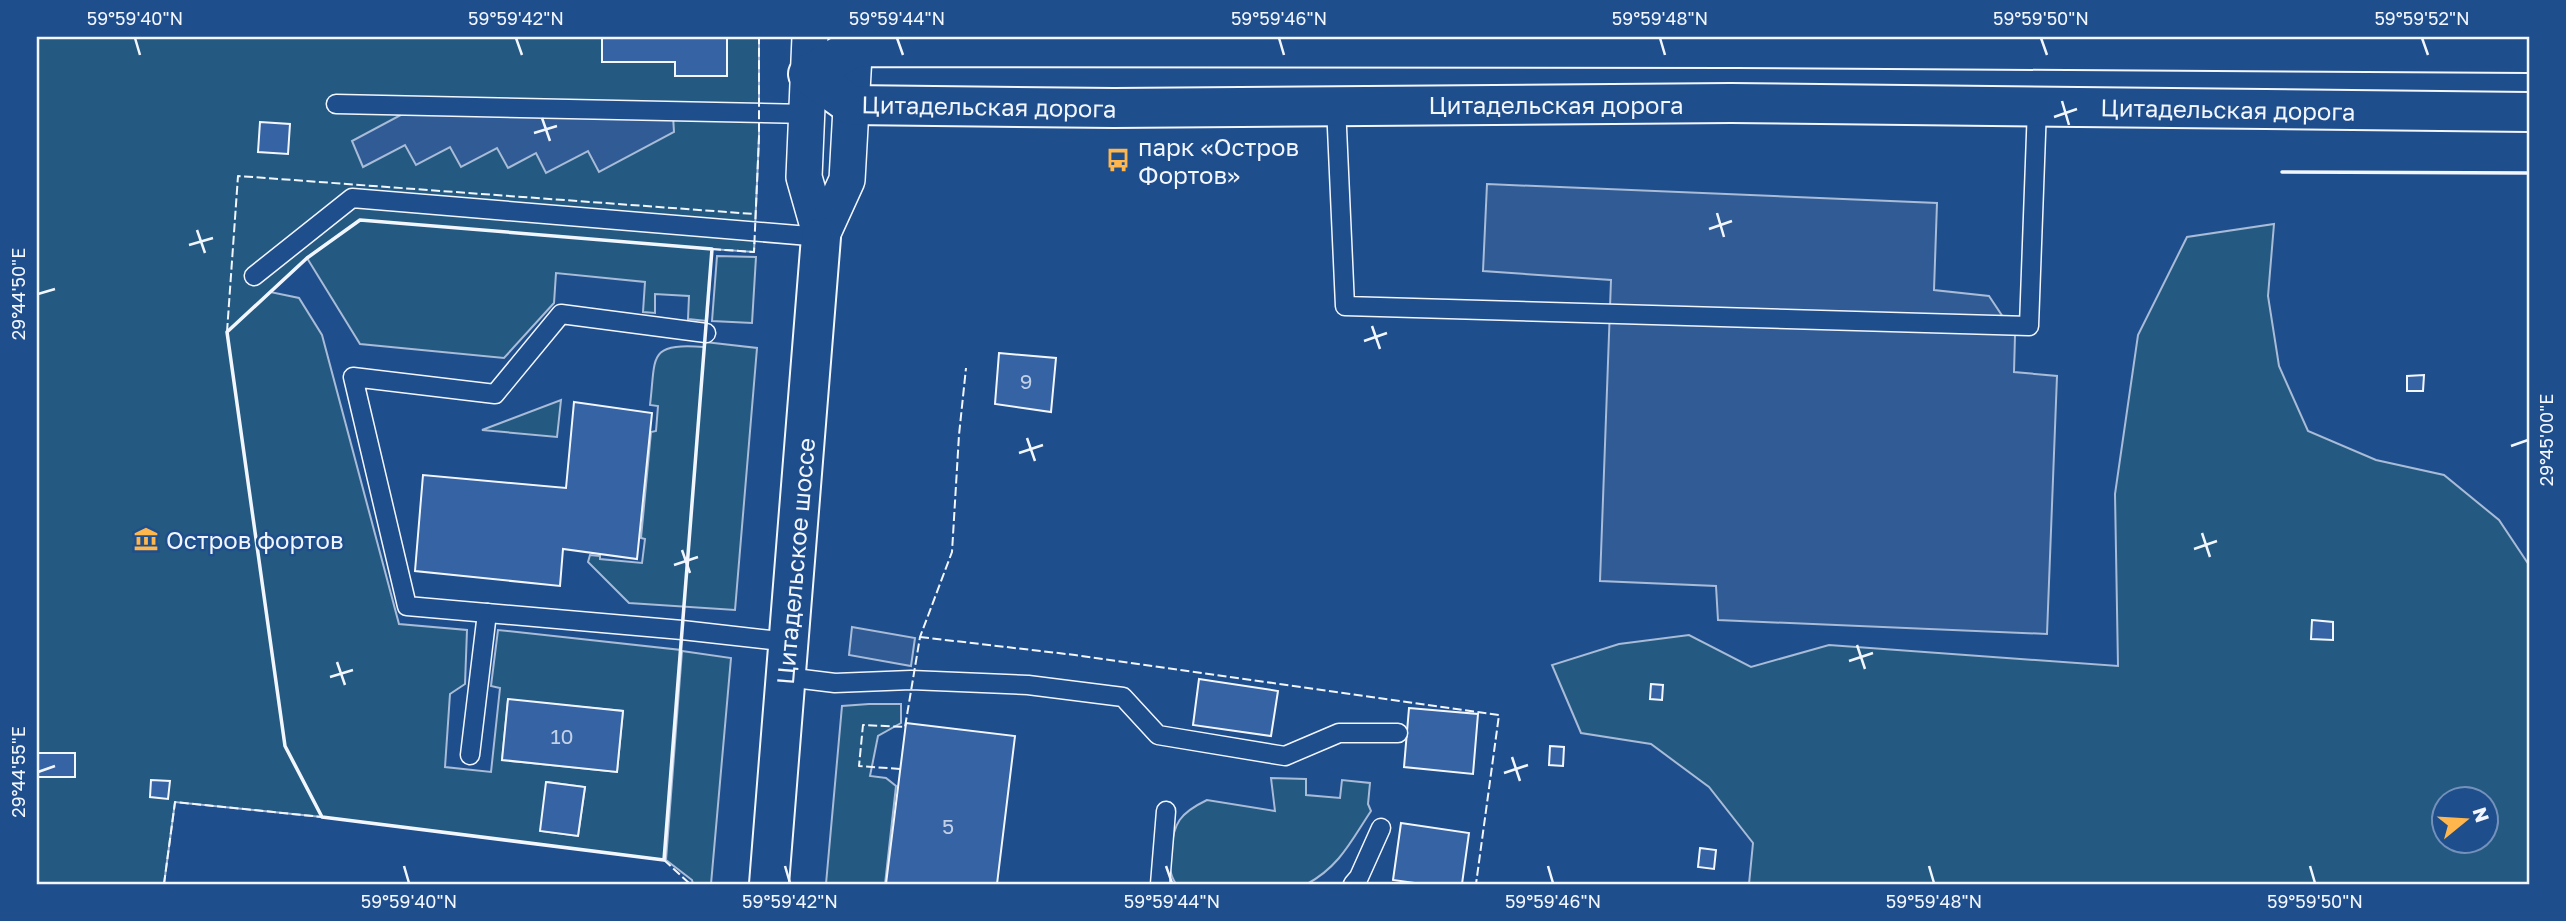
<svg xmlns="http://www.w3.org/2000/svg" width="2566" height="921" font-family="'Golos Text',sans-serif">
<rect width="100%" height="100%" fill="#1f4e8c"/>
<g fill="#245a82" stroke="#a8bbd7" stroke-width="2" fill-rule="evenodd">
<path d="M37,37H759V137L754,252L712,249L707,321L688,319L689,296L655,294V313L643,312L645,282L556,273L554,303L504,358L360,344L307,258L270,292L299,298L322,335L399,624L467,630L465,684L450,694L445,767L491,772L500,688L491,686L498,630L681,650L664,860L322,817L175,802L164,884H37ZM508,700L623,711L617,772L502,760ZM547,782L585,787L578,836L541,831Z"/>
<path d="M2274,224L2268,296L2279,366L2308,431L2376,460L2444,475L2499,520L2529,565V884H1749L1753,843L1709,787L1651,744L1581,733L1552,665L1619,644L1689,635L1751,667L1829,645L2118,666L2115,494L2138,335L2187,237ZM2444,799H2486V841H2444Z"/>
<polygon points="717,256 756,257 752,323 712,321"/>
<path d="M705,342L757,348L735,610L629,603L588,562L590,555L600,556V559L642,563L645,539L641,538L651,432L656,431L658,406L650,405C656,356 647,343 704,347Z"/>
<polygon points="561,400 557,437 482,430"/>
<polygon points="682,651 731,658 711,884 693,884 692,880 666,860"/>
<polygon points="869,704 901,704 901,723 878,736 870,776 886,778 896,786 885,884 826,884 842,706"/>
<path d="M1271,778L1306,779V795L1340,798L1342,780L1370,783L1368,804L1371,811C1351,841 1340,866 1307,884H1176C1169,873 1169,866 1171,852C1173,823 1180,813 1207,800L1275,811Z"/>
</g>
<g fill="#305b95" stroke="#a8bbd7" stroke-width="2">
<polygon points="410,110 673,116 674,132 599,172 588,151 546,173 536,153 508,168 497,148 461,167 450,147 416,165 405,145 363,167 352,141"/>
<polygon points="1487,184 1937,203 1934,290 1989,296 2015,335 2014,372 2057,376 2047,634 1718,620 1716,586 1600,581 1611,280 1483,271"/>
<polygon points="852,627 915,638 911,666 849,655"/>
</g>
<g fill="#3563a3" stroke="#f2f6ff" stroke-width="2">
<polygon points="602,37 727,37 727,76 675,76 675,62 602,62"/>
<polygon points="260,122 290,124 288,154 258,152"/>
<polygon points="999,353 1056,358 1051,412 995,404"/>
<polygon points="2424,375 2423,391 2407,391 2407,376"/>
<polygon points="574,402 652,413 637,559 563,549 560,586 415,571 423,475 566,488"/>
<polygon points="2312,620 2333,622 2333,640 2311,639"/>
<polygon points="1199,679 1278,691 1271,736 1193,725"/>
<polygon points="1651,684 1663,685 1662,700 1650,699"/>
<polygon points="508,699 623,711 617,772 502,760"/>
<polygon points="1409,708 1478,714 1473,774 1404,767"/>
<polygon points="906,723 1015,736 997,884 886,884"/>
<polygon points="1550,746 1564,747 1563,766 1549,765"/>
<rect x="37" y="753" width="38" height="24"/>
<polygon points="151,780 170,781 168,799 150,797"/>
<polygon points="546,782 585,787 578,836 540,831"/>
<polygon points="1401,823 1469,833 1462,884 1422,884 1393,880"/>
<polygon points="1700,848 1716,850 1714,869 1698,867"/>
</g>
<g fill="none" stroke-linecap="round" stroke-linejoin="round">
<g stroke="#f2f6ff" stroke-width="21">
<g id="service">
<polyline points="336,104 807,114"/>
<polyline points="1336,106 1345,306 2029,326 2037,107"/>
<polyline points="254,276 352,198 821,237"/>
<polyline points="706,333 561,314 495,394 353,377 407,606 682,630 789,642"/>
<polyline points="786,677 835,683 911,680 1028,685 1123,697 1158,735 1285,756 1339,733 1398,733"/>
<polyline points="470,755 487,613"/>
<polyline points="1160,884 1166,811"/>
<polyline points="1353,884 1359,877 1381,828"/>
</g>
</g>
<g stroke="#f2f6ff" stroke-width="38">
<g id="minor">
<polyline points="810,37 804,177 821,237"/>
<polyline points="821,237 847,180 855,37"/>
</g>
</g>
<g stroke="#f2f6ff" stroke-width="42">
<g id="tertiary">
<polyline points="2529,53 1737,48 855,47 808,74 851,105 1114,108 1731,103 2529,112"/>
<polyline points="769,884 821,237"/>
</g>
</g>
<use href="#service" stroke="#1f4e8c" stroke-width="18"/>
<use href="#minor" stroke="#1f4e8c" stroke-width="35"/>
<use href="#tertiary" stroke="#1f4e8c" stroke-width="38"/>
<g stroke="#f2f6ff" stroke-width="2" stroke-dasharray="9 3.5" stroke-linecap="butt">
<polyline points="712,249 754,252 759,137 759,37"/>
<polyline points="227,332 238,176 754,214"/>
<polyline points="920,637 1075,655 1499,715 1476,884"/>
<polyline points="900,769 859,766 863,725 905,727 920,637 952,552 959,435 966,368"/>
<polyline points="664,860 690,884"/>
<polyline points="164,884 175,802 322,817"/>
</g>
<g stroke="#f2f6ff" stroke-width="3.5">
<polyline points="2282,172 2529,173"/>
<polygon points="360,220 712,249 664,860 322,817 285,746 227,332 307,258"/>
</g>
</g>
<path fill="none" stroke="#f2f6ff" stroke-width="2.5" d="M135,38L140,55M516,38L522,55M897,38L903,55M1279,38L1284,55M1660,38L1665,55M2041,38L2047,55M2422,38L2428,55M2062,101L2069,125M2054,117L2077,109M542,118L550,141M534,133L557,126M1717,213L1724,237M1709,229L1732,221M197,230L205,253M189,245L213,238M38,294L55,289M1372,326L1380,349M1364,341L1387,333M1027,438L1035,461M2511,446L2528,440M1019,453L1043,445M2202,533L2210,557M2194,549L2217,541M682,550L690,573M674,565L698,557M1857,645L1865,669M1849,661L1873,653M337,662L345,685M330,677L353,670M1512,757L1520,781M38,772L55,766M1504,773L1528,765M404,866L409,883M785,866L790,883M1166,866L1172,883M1548,866L1553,883M1929,866L1934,883M2310,866L2315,883"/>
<defs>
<g id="bus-bare" transform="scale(1.89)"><path d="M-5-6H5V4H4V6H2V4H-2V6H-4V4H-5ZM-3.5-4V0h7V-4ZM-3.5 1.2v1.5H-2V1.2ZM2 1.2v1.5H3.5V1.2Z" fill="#ffb74d" stroke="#1f4e8c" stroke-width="2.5" paint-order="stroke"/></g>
<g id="museum-bare" transform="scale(1.89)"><path d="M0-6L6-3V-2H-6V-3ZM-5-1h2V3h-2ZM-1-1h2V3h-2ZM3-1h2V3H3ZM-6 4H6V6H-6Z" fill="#ffb74d" stroke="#1f4e8c" stroke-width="2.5" paint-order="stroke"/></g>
</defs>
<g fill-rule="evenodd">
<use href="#bus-bare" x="1118" y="160"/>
<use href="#museum-bare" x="146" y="539"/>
</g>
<g text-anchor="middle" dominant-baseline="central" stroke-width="5" stroke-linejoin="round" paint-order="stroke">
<g font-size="21" fill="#c3d1e8">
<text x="1026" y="381">9</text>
<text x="562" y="736">10</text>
<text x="948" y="826">5</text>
</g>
<g font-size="24" fill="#f2f6ff" stroke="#1f4e8c">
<text x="1556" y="104">Цитадельская дорога</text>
<text transform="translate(989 106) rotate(1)">Цитадельская дорога</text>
<text transform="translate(2228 109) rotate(1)">Цитадельская дорога</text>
<text transform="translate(795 561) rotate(-85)">Цитадельское шоссе</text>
</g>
<g font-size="24" fill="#f2f6ff" stroke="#1f4e8c" text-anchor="start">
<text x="1138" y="146">парк «Остров<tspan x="1138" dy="28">Фортов»</tspan></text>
<text x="166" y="539">Остров фортов</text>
</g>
</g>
<rect width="2566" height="921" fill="none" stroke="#1f4e8c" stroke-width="77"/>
<g transform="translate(2465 820) rotate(72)"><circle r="33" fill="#1f4e8c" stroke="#7391ba" stroke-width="2"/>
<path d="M0-5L12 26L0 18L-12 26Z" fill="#ffb74d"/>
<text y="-10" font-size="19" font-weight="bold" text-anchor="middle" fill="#f2f6ff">N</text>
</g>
<rect x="38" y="38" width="2490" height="845" fill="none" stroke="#f2f6ff" stroke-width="2.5"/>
<g font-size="18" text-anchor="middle" fill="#f2f6ff">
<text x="135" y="25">59°59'40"N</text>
<text x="516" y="25">59°59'42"N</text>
<text x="897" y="25">59°59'44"N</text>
<text x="1279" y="25">59°59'46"N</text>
<text x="1660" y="25">59°59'48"N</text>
<text x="2041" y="25">59°59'50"N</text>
<text x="2422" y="25">59°59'52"N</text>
<text transform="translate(19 294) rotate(-90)" y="6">29°44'50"E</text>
<text transform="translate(2547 440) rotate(-90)" y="6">29°45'00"E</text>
<text transform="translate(19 772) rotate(-90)" y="6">29°44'55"E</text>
<text x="409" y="908">59°59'40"N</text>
<text x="790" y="908">59°59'42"N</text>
<text x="1172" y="908">59°59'44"N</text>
<text x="1553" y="908">59°59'46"N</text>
<text x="1934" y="908">59°59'48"N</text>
<text x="2315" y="908">59°59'50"N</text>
</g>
</svg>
